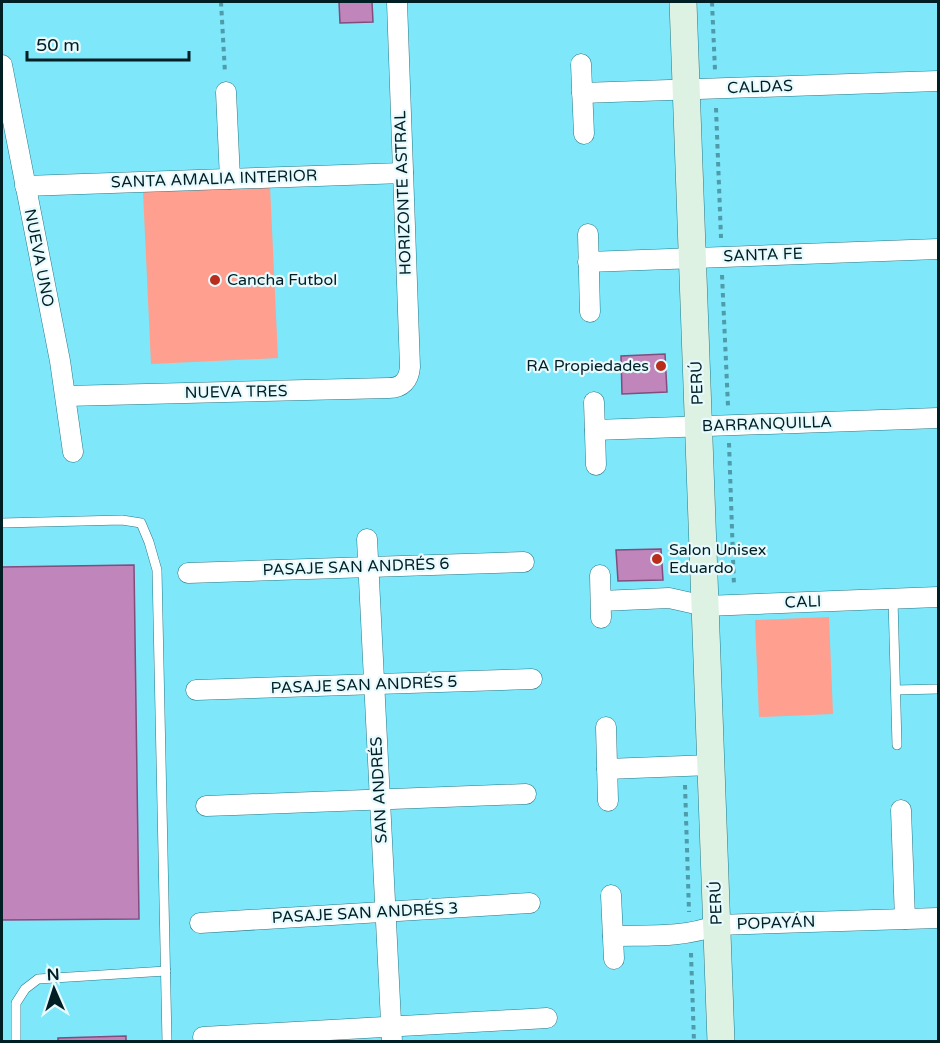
<svg xmlns="http://www.w3.org/2000/svg" width="940" height="1043" font-family="'Varela Round',sans-serif">
<rect width="100%" height="100%" fill="#7ee7fa"/>
<g fill="#ff9f8f">
<polygon points="270,186 278,358 151,364 143,192"/>
<polygon points="829,617 833,714 759,717 755,620"/>
</g>
<g fill="#c085ba" stroke="#824c7d" stroke-width="1.5">
<polygon points="339,2 372,2 373,22 340,23"/>
<polygon points="665,354 667,392 622,394 621,356"/>
<polygon points="661,549 663,580 618,581 616,550"/>
<polygon points="134,565 139,919 2,920 2,567"/>
<polygon points="126,1036 126,1042 58,1042 58,1038"/>
</g>
<g fill="none" stroke-linecap="round" stroke-linejoin="round">
<g stroke="#257a88" stroke-width="10">
<g id="lane">
<polyline points="2,523 122,520 141,523 149,542 157,570 167,1042"/>
<polyline points="893,599 897,745"/>
<polyline points="896,690 938,689"/>
<polyline points="16,1042 16,1003 25,989 38,979 166,971"/>
</g>
</g>
<g stroke="#257a88" stroke-width="21">
<g id="street">
<polyline points="581,64 584,134"/>
<polyline points="2,65 60,361 73,452"/>
<polyline points="226,92 230,179"/>
<polyline points="582,93 938,81"/>
<polyline points="25,186 403,173"/>
<polyline points="588,234 590,312"/>
<polyline points="588,262 938,249"/>
<path d="M66,396L389,388C402,388 409,380 410,367L397,2"/>
<polyline points="594,402 596,465"/>
<polyline points="595,430 938,418"/>
<polyline points="367,539 392,1042"/>
<polyline points="188,573 524,562"/>
<polyline points="600,575 601,618"/>
<polyline points="601,601 669,598 705,606 938,597"/>
<polyline points="196,690 532,679"/>
<polyline points="606,727 608,801"/>
<polyline points="607,769 711,765"/>
<polyline points="206,806 526,794"/>
<polyline points="901,810 905,919"/>
<polyline points="611,895 614,959"/>
<polyline points="200,923 530,903"/>
<path d="M613,936C647,935 684,938 717,925L938,918"/>
<polyline points="203,1037 547,1018"/>
</g>
</g>
<g stroke="#257a88" stroke-width="28">
<polyline id="secondary" points="683,2 721,1042"/>
</g>
<g stroke="#4e9baa" stroke-width="4" stroke-dasharray="4.5 4.5" stroke-linecap="butt">
<polyline points="221,2 225,73"/>
<polyline points="712,2 715,70"/>
<polyline points="716,108 721,238"/>
<polyline points="722,275 728,406"/>
<polyline points="729,443 734,586"/>
<polyline points="685,785 689,912"/>
<polyline points="691,953 694,1042"/>
</g>
<use href="#lane" stroke="#fff" stroke-width="9"/>
<use href="#street" stroke="#fff" stroke-width="20"/>
<use href="#secondary" stroke="#ddf2e2" stroke-width="27"/>
</g>
<g fill="#ba2d1d" stroke="#e7fafe" stroke-width="2">
<circle cx="215" cy="280" r="6"/>
<circle cx="661" cy="366" r="6"/>
<circle cx="657" cy="559" r="6"/>
</g>
<g text-anchor="middle" dominant-baseline="central" stroke-width="4.5" stroke-linejoin="round" paint-order="stroke">
<g font-size="16" fill="#001f25" stroke="#e7fafe">
<text transform="translate(760 87) rotate(-2)">CALDAS</text>
<text transform="translate(214 179) rotate(-2)">SANTA AMALIA INTERIOR</text>
<text transform="translate(403 193) rotate(-92)">HORIZONTE ASTRAL</text>
<text transform="translate(763 255) rotate(-2)">SANTA FE</text>
<text transform="translate(39 258) rotate(79)">NUEVA UNO</text>
<text transform="translate(697 383) rotate(-92)">PERÚ</text>
<text transform="translate(236 392) rotate(-1)">NUEVA TRES</text>
<text transform="translate(767 424) rotate(-2)">BARRANQUILLA</text>
<text transform="translate(356 567) rotate(-2)">PASAJE SAN ANDRÉS 6</text>
<text transform="translate(803 602) rotate(-2)">CALI</text>
<text transform="translate(364 685) rotate(-2)">PASAJE SAN ANDRÉS 5</text>
<text transform="translate(379 790) rotate(-93)">SAN ANDRÉS</text>
<text transform="translate(716 903) rotate(-92)">PERÚ</text>
<text transform="translate(365 913) rotate(-3)">PASAJE SAN ANDRÉS 3</text>
<text transform="translate(776 923) rotate(-2)">POPAYÁN</text>
</g>
<g font-size="16" fill="#001f25" stroke="#e7fafe" text-anchor="start">
<text x="227" y="280">Cancha Futbol</text>
<text x="649" y="366" text-anchor="end">RA Propiedades</text>
<text x="669" y="550">Salon Unisex<tspan x="669" dy="18">Eduardo</tspan></text>
</g>
</g>
<rect width="940" height="1043" fill="none" stroke="#001f25" stroke-width="6"/>
<g transform="translate(54 989) rotate(357)" stroke="#e7fafe" stroke-width="4.5" paint-order="stroke">
<path d="M0-4.5L10 22L0 15L-10 22Z" fill="#001f25"/>
<text y="-9" font-size="16" font-weight="bold" text-anchor="middle" fill="#001f25">N</text>
</g>
<path d="M27 51v9h162v-9" fill="none" stroke="#001f25" stroke-width="3"/>
<text x="36" y="51" font-size="18" fill="#001f25" stroke="#e7fafe" stroke-width="4.5" paint-order="stroke">50 m</text>
</svg>
